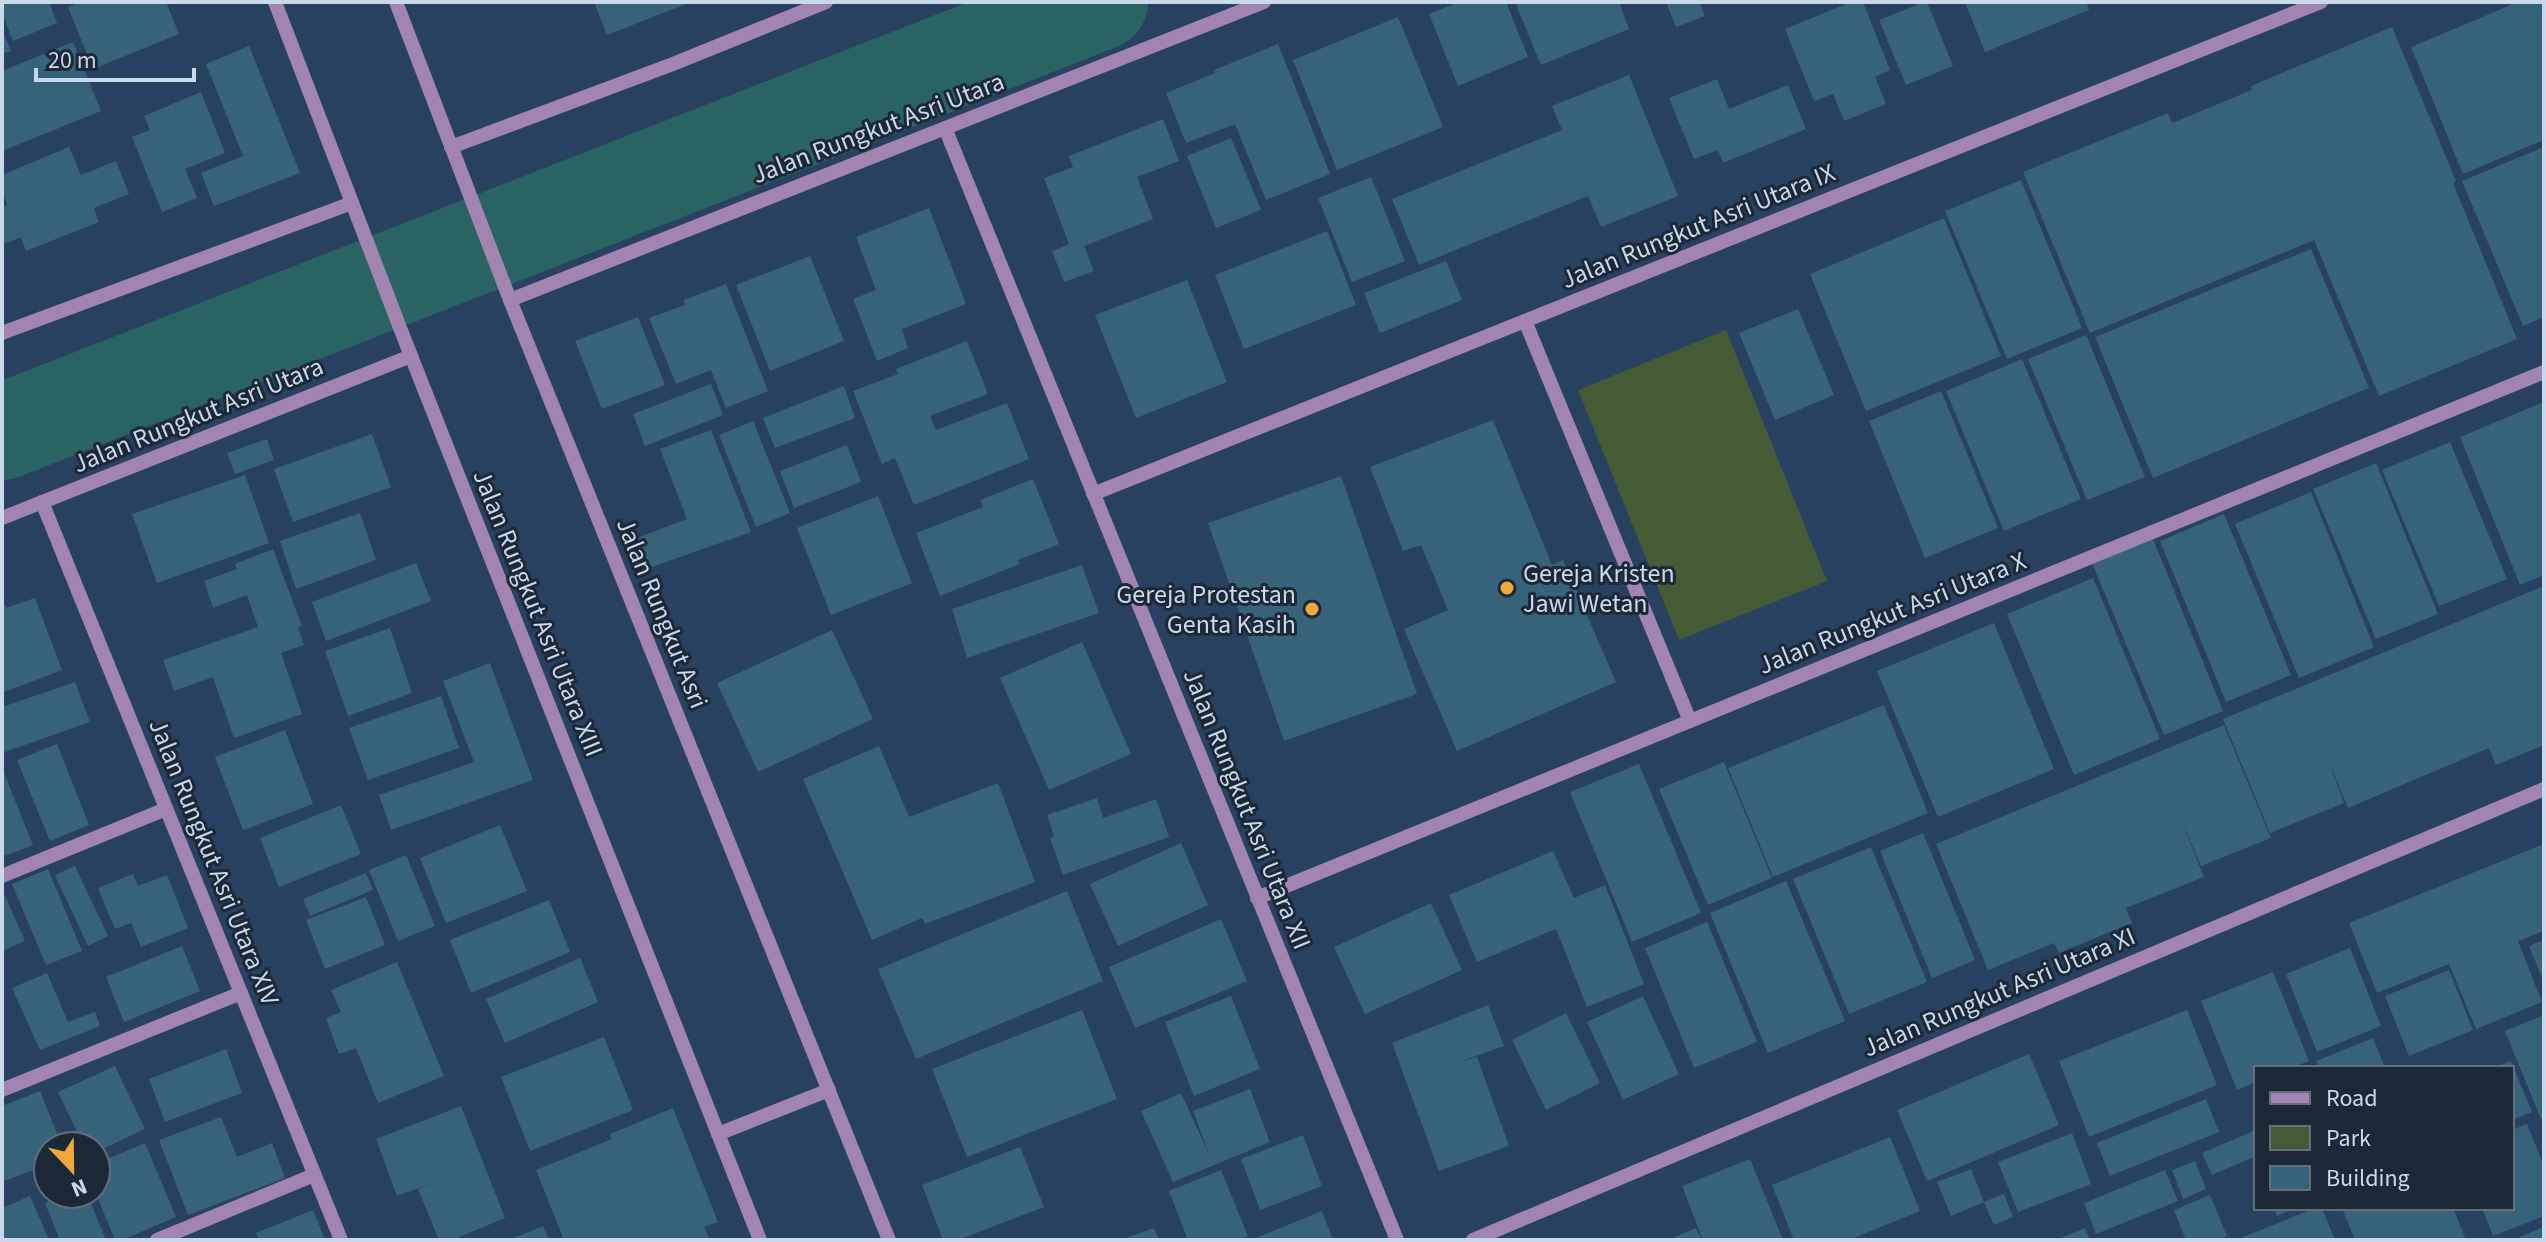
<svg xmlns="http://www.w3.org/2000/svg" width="2546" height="1242" font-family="'Source Sans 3',sans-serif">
<rect width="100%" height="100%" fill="#284160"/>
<polygon fill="#445b35" points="1726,330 1827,581 1679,640 1578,390"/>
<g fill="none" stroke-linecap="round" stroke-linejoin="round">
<polyline stroke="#296463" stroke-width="96" points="2,432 1100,2"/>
</g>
<g fill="#36627a">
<polygon points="2,2 49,2 57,23 13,41 2,13"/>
<polygon points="80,2 166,2 179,34 93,69 68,7"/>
<polygon points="594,2 691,2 607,35"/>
<polygon points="1459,2 1506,2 1528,57 1458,86 1429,14"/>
<polygon points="1515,2 1619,2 1629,29 1541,65"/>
<polygon points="1666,2 1699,2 1705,16 1676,27"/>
<polygon points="1851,2 1863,2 1890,70 1875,77 1886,104 1844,121 1833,94 1814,101 1785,29"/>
<polygon points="1924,2 1927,2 1953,66 1906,85 1879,20"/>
<polygon points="1965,2 2086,2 2089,10 1985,52"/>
<polygon points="2518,2 2544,2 2544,140 2463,174 2411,47"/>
<polygon points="1398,17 1443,127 1337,170 1293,60"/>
<polygon points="2392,27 2456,181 2453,183 2517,339 2379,396 2314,240 2090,333 2023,172 2168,113 2172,123 2252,90 2251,86"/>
<polygon points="2,30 11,51 2,54"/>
<polygon points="73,42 101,111 2,151 2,71"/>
<polygon points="1278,44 1330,174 1266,200 1235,124 1186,143 1166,93 1215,73 1214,70"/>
<polygon points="249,46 300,173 214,206 201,173 243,156 206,64"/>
<polygon points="1629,75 1678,196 1601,227 1588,196 1419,265 1392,199 1562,130 1552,106"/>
<polygon points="1717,79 1729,109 1788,85 1806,129 1723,163 1718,150 1694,159 1669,98"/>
<polygon points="201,92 225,153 185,169 197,198 162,212 132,137 150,130 144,116"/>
<polygon points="1163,119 1179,161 1137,177 1153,219 1084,246 1094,271 1064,282 1052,251 1069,244 1044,178 1073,167 1069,156"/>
<polygon points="1231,138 1261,210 1216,228 1187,156"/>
<polygon points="69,147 81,175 116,161 129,194 94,208 99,222 26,251 21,237 5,244 2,236 2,207 7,205 2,191 2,175"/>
<polygon points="2544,147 2544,317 2523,326 2462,181"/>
<polygon points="1371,177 1405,261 1352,282 1318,198"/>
<polygon points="2021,180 2082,328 2007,359 1945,211"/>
<polygon points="929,208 966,304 902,329 908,348 877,361 853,299 876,290 856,237"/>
<polygon points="1944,218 2001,356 1866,411 1810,274"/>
<polygon points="1327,231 1356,305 1244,349 1215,275"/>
<polygon points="2311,249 2369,388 2153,478 2095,337"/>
<polygon points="810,256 844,341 770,371 736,285"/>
<polygon points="1446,261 1462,300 1380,333 1364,293"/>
<polygon points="1187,280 1227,382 1136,418 1095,315"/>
<polygon points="726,284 768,391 726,408 711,370 676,384 649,318 685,305 684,300"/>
<polygon points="1798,309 1834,395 1775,420 1739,333"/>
<polygon points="638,317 665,385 602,409 575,341"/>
<polygon points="2086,335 2145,477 2087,500 2028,359"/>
<polygon points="967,341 988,394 930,416 936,430 1007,403 1029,459 914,505 895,458 882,464 853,391 898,374 896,369"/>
<polygon points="2022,359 2081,499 2004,531 1946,391"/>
<polygon points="711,384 723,415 645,446 633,414"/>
<polygon points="844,386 855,418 775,448 763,418"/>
<polygon points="1941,391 1998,528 1925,558 1869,421"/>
<polygon points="2544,402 2544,575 2520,585 2460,437"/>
<polygon points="1493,420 1552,565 1563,560 1616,682 1457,751 1404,629 1448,610 1421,545 1403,551 1370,467"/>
<polygon points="753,421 790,513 756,527 719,435"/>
<polygon points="711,430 751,532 649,568 637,538 687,519 660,449"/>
<polygon points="372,434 391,487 293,522 274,469"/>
<polygon points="267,439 274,460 235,474 227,453"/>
<polygon points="2450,442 2507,579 2439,606 2382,470"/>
<polygon points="847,445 861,482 794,508 780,471"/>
<polygon points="2376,463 2438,614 2376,639 2313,489"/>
<polygon points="245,475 269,543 157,583 132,514"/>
<polygon points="1341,476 1417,694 1284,741 1208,523"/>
<polygon points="1033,479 1059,544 1018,560 1020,564 940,596 916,533 983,507 980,500"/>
<polygon points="2311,492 2374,647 2299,678 2235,524"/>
<polygon points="878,496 912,583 831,615 797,528"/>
<polygon points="360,513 376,560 296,589 280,541"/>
<polygon points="2224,514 2291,675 2226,702 2160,541"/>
<polygon points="2153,539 2223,711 2164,735 2092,563"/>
<polygon points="273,549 302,626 298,627 304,645 281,653 302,714 234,738 213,677 174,691 163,660 258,627 247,595 213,608 204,581 237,569 235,564"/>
<polygon points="416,563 431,601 326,641 312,602"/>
<polygon points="1082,565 1099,613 967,658 952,609"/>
<polygon points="2093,578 2160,739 2074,775 2007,614"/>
<polygon points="2544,586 2544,745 2496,765 2489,748 2348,808 2329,762 2344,803 2270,833 2223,719"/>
<polygon points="35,598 62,670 2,693 2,599 6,608"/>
<polygon points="1994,623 2054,769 1938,817 1877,671"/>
<polygon points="390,628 412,693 348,716 325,651"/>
<polygon points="832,630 873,719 758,772 717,683"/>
<polygon points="1082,642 1131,754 1049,790 1000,678"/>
<polygon points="490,663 533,780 391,830 379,795 474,762 443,681"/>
<polygon points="75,682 90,722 2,753 2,707"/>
<polygon points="441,696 459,748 368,780 349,728"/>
<polygon points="1884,705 1928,813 1773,877 1728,768"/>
<polygon points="2224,725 2271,838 2201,866 2181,820 2204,877 2126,908 2132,923 2059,953 2054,943 1988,970 1936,844"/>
<polygon points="285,730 313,804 243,830 215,757"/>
<polygon points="57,744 89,825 50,841 17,760"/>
<polygon points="879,746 909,817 998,783 1035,882 925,924 922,918 872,940 803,779"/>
<polygon points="1724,762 1772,878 1708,905 1659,789"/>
<polygon points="1639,764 1701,913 1632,942 1570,792"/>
<polygon points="2,768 33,845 5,856 2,847"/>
<polygon points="1097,798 1103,818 1156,799 1169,837 1063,875 1050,838 1054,836 1047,815"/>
<polygon points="341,805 361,854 279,887 260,838"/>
<polygon points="500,825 527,891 446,923 420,858"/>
<polygon points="1923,833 1975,960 1932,978 1880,851"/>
<polygon points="1181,843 1208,905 1118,946 1090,884"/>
<polygon points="2544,844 2544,931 2518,941 2542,1002 2476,1029 2449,964 2377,993 2349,923"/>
<polygon points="1871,847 1927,982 1849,1014 1793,879"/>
<polygon points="1553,851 1574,898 1605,885 1644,984 1587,1007 1556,929 1477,962 1449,895"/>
<polygon points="406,855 435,926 398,941 369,870"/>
<polygon points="75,866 108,936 88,946 55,875"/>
<polygon points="48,869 82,951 46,965 12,884"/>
<polygon points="366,873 373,890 310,916 303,899"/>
<polygon points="133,874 138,886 167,875 188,928 141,947 131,923 115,929 98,888"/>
<polygon points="1786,881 1845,1021 1768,1053 1710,913"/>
<polygon points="2,889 25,941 2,951"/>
<polygon points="1067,891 1103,981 916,1059 878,969"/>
<polygon points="366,897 385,945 325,969 306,920"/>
<polygon points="549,900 570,952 471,993 450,940"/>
<polygon points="1431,903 1462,970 1365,1014 1334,947"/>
<polygon points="1221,919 1247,981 1135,1028 1109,967"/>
<polygon points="1707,922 1757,1042 1694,1068 1645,948"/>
<polygon points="2544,940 2544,983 2529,946"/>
<polygon points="182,946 200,991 124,1022 106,977"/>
<polygon points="2350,948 2381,1026 2317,1052 2286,974"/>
<polygon points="580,958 598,1002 505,1043 486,999"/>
<polygon points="397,962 444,1076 378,1103 356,1048 339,1054 326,1018 341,1012 331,990"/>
<polygon points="2449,970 2473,1030 2409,1056 2385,996"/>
<polygon points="2273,972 2309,1061 2291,1068 2256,1068 2256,1082 2237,1090 2201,1001"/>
<polygon points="47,973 68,1022 95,1012 100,1026 40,1050 12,988"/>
<polygon points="1231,996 1260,1069 1194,1096 1165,1022"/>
<polygon points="1643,996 1679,1074 1623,1100 1587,1022"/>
<polygon points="1488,1005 1504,1046 1460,1062 1477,1057 1509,1146 1439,1171 1392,1043"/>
<polygon points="1082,1010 1117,1099 967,1157 932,1069"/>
<polygon points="2187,1010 2217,1085 2089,1137 2059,1061"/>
<polygon points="1566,1013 1600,1083 1546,1110 1512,1040"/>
<polygon points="2544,1015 2544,1118 2541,1119 2505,1031"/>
<polygon points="604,1037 633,1110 530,1151 501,1077"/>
<polygon points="2373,1038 2385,1068 2319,1068 2316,1061"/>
<polygon points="226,1049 242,1093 165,1122 149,1079"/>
<polygon points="2029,1054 2059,1125 1927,1181 1897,1110"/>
<polygon points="2511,1061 2532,1112 2512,1120 2512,1068 2493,1068"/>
<polygon points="115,1066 145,1129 96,1152 96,1146 84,1146 58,1092"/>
<polygon points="1250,1089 1270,1142 1173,1182 1141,1111 1181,1093 1209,1154 1193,1111"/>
<polygon points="40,1091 62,1146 48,1146 48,1164 2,1182 2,1106"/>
<polygon points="2206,1099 2219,1132 2110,1176 2097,1143"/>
<polygon points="461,1106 505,1218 452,1240 439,1240 418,1189 433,1183 397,1196 376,1139"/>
<polygon points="673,1108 718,1222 704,1227 710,1240 653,1240 652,1238 647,1240 564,1240 536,1170 612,1139 610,1134"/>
<polygon points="221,1117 237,1157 272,1143 285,1178 188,1215 159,1140"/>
<polygon points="2527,1124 2544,1166 2544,1216 2493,1236 2482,1208 2512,1208 2512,1130"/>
<polygon points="2256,1130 2256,1162 2254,1157 2212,1175 2202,1153"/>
<polygon points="2072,1133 2091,1184 2018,1212 1998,1162"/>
<polygon points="1303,1135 1322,1186 1260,1210 1241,1159"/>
<polygon points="1890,1137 1920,1211 1849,1240 1794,1240 1772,1185"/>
<polygon points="145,1143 176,1217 122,1240 115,1240 96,1194 96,1164"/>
<polygon points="1020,1147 1044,1207 958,1240 943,1240 922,1185"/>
<polygon points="1750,1159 1783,1240 1703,1240 1682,1186"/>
<polygon points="2195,1161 2206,1189 2183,1199 2172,1170"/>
<polygon points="1971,1169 1984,1202 1951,1216 1937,1182"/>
<polygon points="1221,1170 1248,1236 1239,1240 1188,1240 1169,1191"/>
<polygon points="2165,1170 2178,1201 2096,1234 2084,1203"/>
<polygon points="67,1194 87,1194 106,1240 60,1240 45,1203"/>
<polygon points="2004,1194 2013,1217 1994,1225 1984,1202"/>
<polygon points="2210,1195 2227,1236 2217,1240 2186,1240 2174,1210"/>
<polygon points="30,1196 49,1240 2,1240 2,1208"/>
<polygon points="2274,1208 2296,1208 2277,1216"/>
<polygon points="2315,1208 2322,1208 2335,1240 2236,1240"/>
<polygon points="2342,1208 2453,1208 2466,1240 2355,1240"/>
<polygon points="313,1210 325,1240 259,1240 256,1233"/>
<polygon points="1322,1211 1333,1240 1251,1240"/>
<polygon points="543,1226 549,1240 509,1240"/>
<polygon points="2544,1227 2544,1240 2513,1240"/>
<polygon points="1154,1228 1159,1240 1120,1240"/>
<polygon points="1696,1228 1702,1240 1668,1240"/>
<polygon points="2085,1228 2090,1240 2056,1240"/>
</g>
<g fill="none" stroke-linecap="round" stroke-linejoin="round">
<g stroke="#a184b0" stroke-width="14">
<polyline points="275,2 402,333 760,1240"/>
<polyline points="396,2 510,300 889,1240"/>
<polyline points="945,128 1397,1240"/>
<polyline points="451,147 673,64 826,2"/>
<polyline points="510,300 1264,2"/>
<polyline points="1525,321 1690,721"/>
<polyline points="2,333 352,203"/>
<polyline points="1093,494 2321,2"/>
<polyline points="42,502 341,1240"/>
<polyline points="2,518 411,356"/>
<polyline points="2,876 166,809"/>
<polyline points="1257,898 2544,372"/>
<polyline points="2,1090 241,993"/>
<polyline points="718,1134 829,1090"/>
<polyline points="157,1240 314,1175"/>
<polyline points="1473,1240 2544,789"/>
</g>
</g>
<g fill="#eea83c" stroke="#1c2836" stroke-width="3">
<circle cx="1507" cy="588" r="8"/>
<circle cx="1312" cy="609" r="8"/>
</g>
<g text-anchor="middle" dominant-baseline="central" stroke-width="6" stroke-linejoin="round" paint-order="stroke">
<g font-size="26" fill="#c9d8eb" stroke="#1c2836">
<text transform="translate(878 128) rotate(-21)">Jalan Rungkut Asri Utara</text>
<text transform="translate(1698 226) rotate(-22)">Jalan Rungkut Asri Utara IX</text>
<text transform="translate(198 415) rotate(-22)">Jalan Rungkut Asri Utara</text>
<text transform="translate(538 613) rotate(68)">Jalan Rungkut Asri Utara XIII</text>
<text transform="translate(662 613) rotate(68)">Jalan Rungkut Asri</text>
<text transform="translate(1892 613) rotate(-22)">Jalan Rungkut Asri Utara X</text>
<text transform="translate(1247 809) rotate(68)">Jalan Rungkut Asri Utara XII</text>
<text transform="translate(214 862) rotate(68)">Jalan Rungkut Asri Utara XIV</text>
<text transform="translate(1999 992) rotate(-23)">Jalan Rungkut Asri Utara XI</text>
</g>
<g font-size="26" fill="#c9d8eb" stroke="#1c2836" text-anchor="start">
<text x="1523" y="573">Gereja Kristen<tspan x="1523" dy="30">Jawi Wetan</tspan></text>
<text x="1296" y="594" text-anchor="end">Gereja Protestan<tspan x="1296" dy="30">Genta Kasih</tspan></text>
</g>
</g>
<rect width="2546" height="1242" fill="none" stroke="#c9d8eb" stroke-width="8"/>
<rect x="2254" y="1066" width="260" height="144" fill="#1c2836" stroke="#616e7e" stroke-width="2"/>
<rect x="2270" y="1092" width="40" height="12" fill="#a184b0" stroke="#616e7e" stroke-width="2"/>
<text x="2326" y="1106" font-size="24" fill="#c9d8eb">Road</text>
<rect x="2270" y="1126" width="40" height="24" fill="#445b35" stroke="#616e7e" stroke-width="2"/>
<text x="2326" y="1146" font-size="24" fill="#c9d8eb">Park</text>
<rect x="2270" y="1166" width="40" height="24" fill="#36627a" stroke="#616e7e" stroke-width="2"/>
<text x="2326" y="1186" font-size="24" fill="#c9d8eb">Building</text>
<g transform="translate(72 1170) rotate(158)"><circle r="38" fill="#1c2836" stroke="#616e7e" stroke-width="2"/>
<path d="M0-6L14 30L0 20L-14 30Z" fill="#eea83c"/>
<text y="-12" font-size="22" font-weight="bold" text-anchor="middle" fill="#c9d8eb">N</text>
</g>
<path d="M36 68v12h158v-12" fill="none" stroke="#c9d8eb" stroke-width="4"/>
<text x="48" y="68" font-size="24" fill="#c9d8eb" stroke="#1c2836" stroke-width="6" paint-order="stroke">20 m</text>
</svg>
